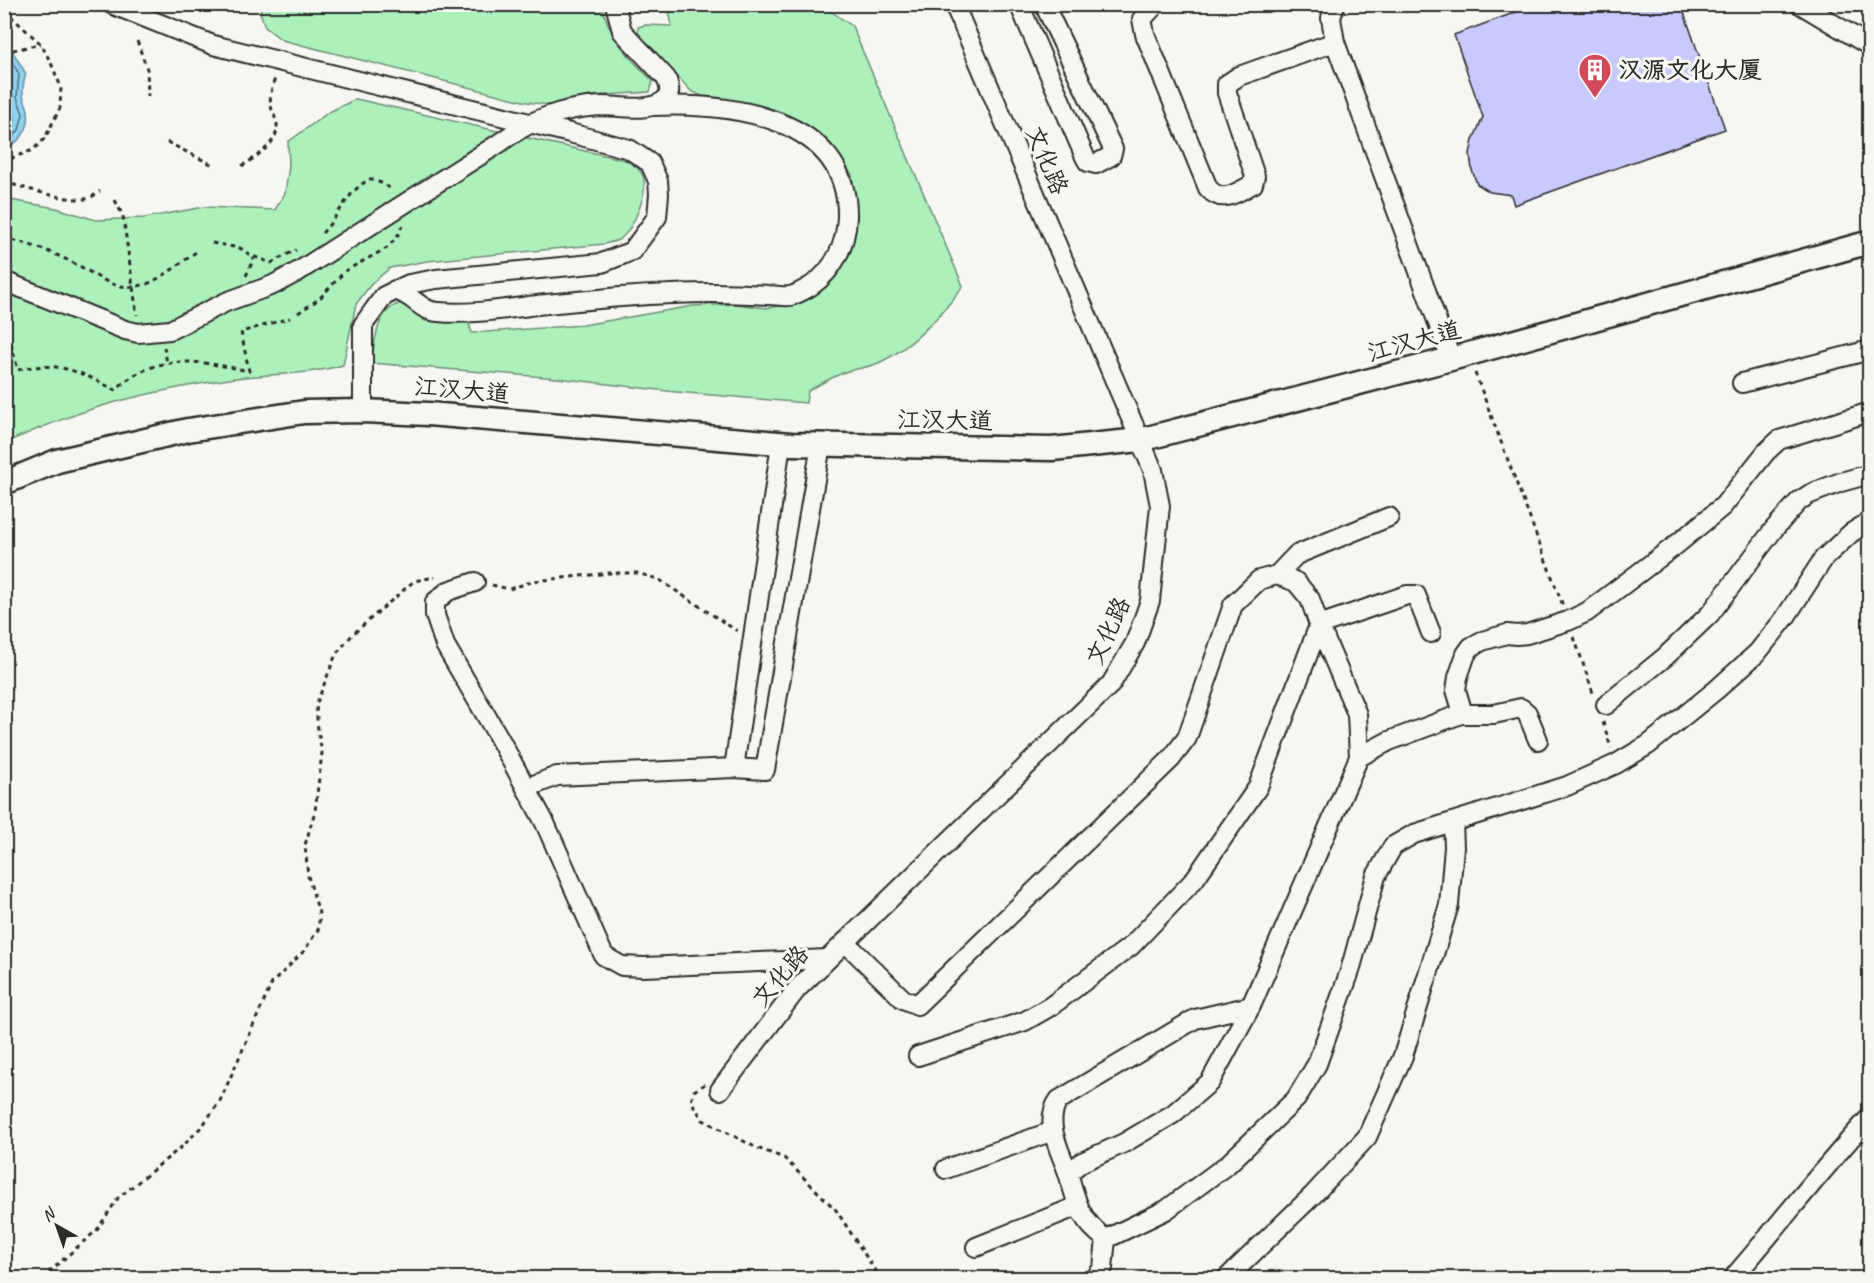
<svg xmlns="http://www.w3.org/2000/svg" width="1874" height="1283" font-family="Caveat,'LXGW WenKai TC',sans-serif">
<rect width="100%" height="100%" fill="#f6f6f2"/>
<filter id="ink" filterUnits="userSpaceOnUse"><feTurbulence type="fractalNoise" baseFrequency=".0167" numOctaves="2"/><feDisplacementMap in="SourceGraphic" scale="12" xChannelSelector="R" yChannelSelector="G"/><feConvolveMatrix kernelMatrix="1 2 1 2 8 2 1 2 1" color-interpolation-filters="sRGB"/></filter>
<g filter="url(#ink)">
<g fill="#acf1bc" stroke="#6c8e74" stroke-width="1.5">
<path d="M263,4L602,5C608,36 631,60 653,81L650,92L590,96L550,105L527,102L282,40L265,27L260,12Z"/>
<path d="M668,5H822L852,26L963,286C942,315 907,353 873,365C864,368 854,369 845,372C832,377 820,384 808,391L806,403L676,392L557,378L371,363C375,342 376,307 403,303L425,321H468L472,333L583,325L693,306L736,304L766,308L795,304L814,294L830,280L845,263L852,249L857,214L852,175L834,148L810,128L787,117L747,103L704,97L691,91L638,35V27L645,25L672,26Z"/>
<path d="M356,99L625,160C633,164 642,169 644,180C647,195 632,233 618,240C614,242 608,243 604,244L427,261L390,268L372,283L356,304L343,365C306,376 267,373 229,379C191,385 153,392 116,402C78,412 41,427 5,443L4,199L56,208L96,220L144,218L204,207L275,210L285,193L289,166L288,142L329,112Z"/>
</g>
<path fill="#8ed1f0" stroke="#668fa1" stroke-width="1.5" d="M4,37L26,74C24,80 22,86 23,93C23,99 27,104 28,111C31,128 20,143 5,148Z"/>
<g fill="none" stroke-linecap="round" stroke-linejoin="round">
<g stroke="#536d7a" stroke-width="1.5">
<polyline points="4,48 19,74 17,97 23,114 19,130 10,140 4,142"/>
<path d="M4,64C15,76 8,81 9,95C11,111 23,122 4,134"/>
</g>
</g>
<polygon fill="#c8cafd" stroke="#2b2b2b" stroke-width="1.5" points="1538,4 1681,4 1725,129 1514,205 1511,195 1490,192 1477,184 1472,170 1470,154 1473,140 1483,117 1454,35"/>
<g fill="none" stroke-linecap="round" stroke-linejoin="round">
<g stroke="#2b2b2b" stroke-width="22">
<g id="minor">
<polyline points="111,4 213,45 570,133 629,149 650,163 658,181 659,194 657,217 632,251 602,263 436,279 409,284 384,296 363,325 363,411"/>
<polyline points="1019,4 1085,157 1088,162 1096,164 1111,156 1113,149 1044,4"/>
<path d="M1156,4L1142,19L1145,34L1208,188C1222,205 1237,192 1253,184L1255,176L1227,93V84L1239,76L1335,42"/>
<polyline points="1335,4 1331,18 1335,42 1451,359"/>
<polyline points="1800,4 1870,46"/>
<path d="M4,281L125,330L138,333L170,330L226,302L273,285L299,271L498,144C530,120 560,108 601,106C619,106 646,112 662,102C672,96 670,87 666,78L622,31L615,4"/>
<path d="M395,290C415,296 420,311 438,312C471,315 505,309 537,305C596,299 655,293 713,293C732,293 750,294 768,295C775,295 784,297 790,296C796,295 806,289 811,286C834,270 846,245 847,217C849,116 729,103 653,106"/>
<polyline points="1742,383 1870,350"/>
<polyline points="1277,575 1296,555 1389,517"/>
<polyline points="475,582 448,591 435,602 435,615 445,645 498,736 545,823 604,956 622,966 644,967 827,959"/>
<polyline points="1606,705 1665,657 1710,614 1774,529 1799,501 1810,494 1841,482 1870,474"/>
<polyline points="1461,714 1494,714 1521,708 1527,713 1538,740"/>
<polyline points="1359,757 1389,741 1461,714 1462,710 1456,690 1458,677 1466,654 1471,647 1482,641 1507,634 1517,635 1527,634 1568,621 1587,612 1676,545 1723,506 1766,452 1779,440 1870,412"/>
<polyline points="734,768 781,444"/>
<polyline points="526,788 557,776 734,768 765,770 821,445"/>
<path d="M845,942L903,999L917,1005L1171,759L1187,738L1233,605L1259,580L1277,575L1296,582L1310,599L1319,625L1357,714L1359,757L1251,1006L1210,1082L1173,1114L1124,1143L1082,1162L1068,1173C1077,1202 1079,1220 1106,1239L1166,1210L1228,1164L1296,1099L1317,1064L1350,971L1376,876L1393,846L1414,834L1567,786L1616,764L1648,745L1716,690L1757,653L1785,618L1824,558L1851,533L1870,521"/>
<polyline points="918,1056 1025,1021 1051,1006 1131,946 1194,880 1258,787 1319,625 1407,595 1416,595 1431,633"/>
<polyline points="720,1090 797,989 1111,684 1135,643 1150,601 1160,506 1153,470 954,4"/>
<polyline points="946,1169 1053,1131"/>
<path d="M1068,1173C1060,1150 1043,1122 1059,1100L1195,1019L1251,1006"/>
<polyline points="976,1247 1078,1206"/>
<polyline points="1095,1278 1103,1268 1106,1239"/>
<polyline points="1227,1278 1313,1195 1367,1137 1403,1056 1449,905 1454,847 1453,822"/>
<path d="M1733,1278C1779,1225 1822,1169 1870,1117"/>
</g>
</g>
<g stroke="#2b2b2b" stroke-width="27">
<polyline id="major" points="4,483 57,461 188,430 304,412 363,411 428,414 791,444 1052,449 1140,440 1451,359 1870,242"/>
</g>
<g stroke="#2b2b2b" stroke-width="3" stroke-dasharray="4.5 4.5" stroke-linecap="butt">
<polyline points="4,10 41,44 51,63 61,87 60,108 45,138 33,150 4,161"/>
<polyline points="137,41 147,69 148,96"/>
<polyline points="4,52 41,44"/>
<polyline points="167,142 213,165"/>
<path d="M242,166C255,157 279,144 277,124C276,118 272,112 271,106C269,96 272,88 275,78"/>
<path d="M4,182C25,188 62,200 83,199C90,199 95,195 100,191"/>
<polyline points="115,200 123,216 137,315"/>
<path d="M322,233C339,216 348,190 370,179L384,184L392,190"/>
<path d="M4,239C31,243 59,255 83,268C95,275 107,284 121,286C131,288 144,286 153,281C168,274 182,262 196,252"/>
<polyline points="212,243 240,248 250,255 271,263 296,250"/>
<polyline points="246,276 254,258"/>
<polyline points="298,313 319,299 345,271 387,248 397,237 402,226"/>
<path d="M4,318L18,370C57,360 81,372 115,390C157,351 199,361 249,371L241,332L290,318"/>
<polyline points="164,347 167,363"/>
<polyline points="1475,373 1563,606"/>
<polyline points="492,585 509,589 534,581 609,573 637,573 658,579 737,631"/>
<polyline points="1574,637 1593,693"/>
<polyline points="1603,722 1611,748"/>
<polyline points="705,1084 694,1091 691,1101 703,1120 757,1148 784,1158 836,1210 880,1278"/>
<polyline points="42,1278 97,1230 118,1198 184,1145 203,1125 220,1101 272,983 304,951 319,928 319,913 308,876 305,845 315,811 322,753 318,731 316,705 336,654 353,634 414,581 435,577"/>
</g>
<use href="#minor" stroke="#f6f6f2" stroke-width="18"/>
<use href="#major" stroke="#f6f6f2" stroke-width="22"/>
</g>
</g>
<defs>
<g id="building-pin" transform="scale(1.725)"><path d="M0 17L-7.5 6A9.5 9.5 0 1 1 7.5 6Z" fill="#d1495b" stroke="#f6f6f2"/><path d="M-4-6H4V6H1V3H-1V6H-4ZM-2.5-4.3h1.7v1.8h-1.7ZM.8-4.3h1.7v1.8H.8ZM-2.5-1h1.7V.8h-1.7ZM.8-1h1.7V.8H.8Z" fill="#fff"/></g>
</defs>
<g fill-rule="evenodd">
<use href="#building-pin" x="1595" y="70"/>
</g>
<g text-anchor="middle" dominant-baseline="central" stroke-width="6" stroke-linejoin="round" paint-order="stroke">
<g font-size="24" font-weight="bold" fill="#2b2b2b" stroke="#f6f6f2" text-anchor="start">
<text x="1618" y="70">汉源文化大厦</text>
</g>
<g font-size="24" fill="#2b2b2b" stroke="#f6f6f2">
<text transform="translate(1047 160) rotate(67)">文化路</text>
<text transform="translate(1414 341) rotate(-15)">江汉大道</text>
<text transform="translate(462 390) rotate(5)">江汉大道</text>
<text transform="translate(945 420) rotate(1)">江汉大道</text>
<text transform="translate(1108 631) rotate(-65)">文化路</text>
<text transform="translate(780 976) rotate(-49)">文化路</text>
</g>
</g>
<rect width="1874" height="1283" fill="none" stroke="#f6f6f2" stroke-width="24"/>
<rect x="12" y="12" width="1850" height="1259" fill="none" stroke="#2b2b2b" stroke-width="2" filter="url(#ink)"/>
<g transform="translate(57 1226) rotate(320)" stroke="#f6f6f2" stroke-width="4.5" paint-order="stroke">
<path d="M0-4.5L10 22L0 15L-10 22Z" fill="#2b2b2b"/>
<text y="-9" font-size="16" font-weight="bold" text-anchor="middle" fill="#2b2b2b">N</text>
</g>
</svg>
